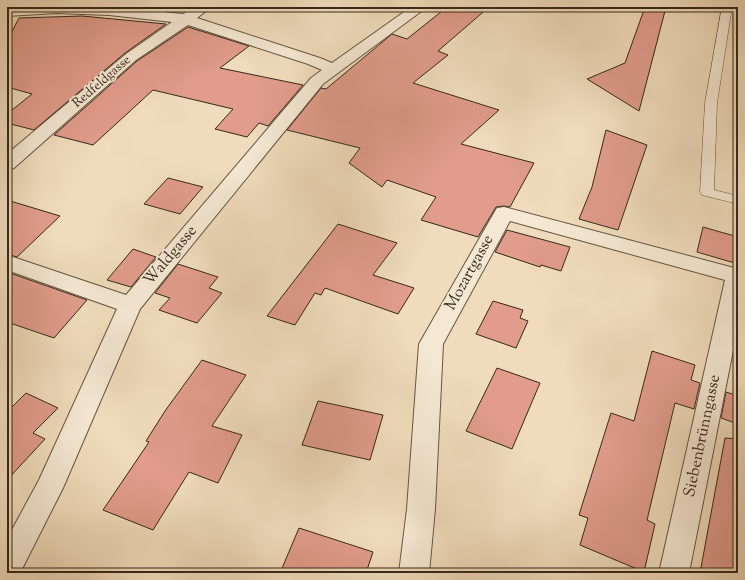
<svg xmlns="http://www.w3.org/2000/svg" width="745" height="580" font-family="'Sorts Mill Goudy',serif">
<rect width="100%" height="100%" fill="#f0dcbc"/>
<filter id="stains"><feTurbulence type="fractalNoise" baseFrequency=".005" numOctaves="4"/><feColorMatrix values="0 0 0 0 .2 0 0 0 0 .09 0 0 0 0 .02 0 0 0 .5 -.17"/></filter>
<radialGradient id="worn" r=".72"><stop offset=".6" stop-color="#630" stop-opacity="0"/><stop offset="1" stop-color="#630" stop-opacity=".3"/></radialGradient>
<g fill="#e19c8b" stroke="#36281a">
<polygon points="447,7 489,7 438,51 448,55 413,83 499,110 461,144 534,163 510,207 504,206 496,207 478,237 421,220 436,197 387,180 382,187 349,163 360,148 287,130 321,88 326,89 392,34 407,39"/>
<polygon points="645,7 666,7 639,111 587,79 625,63"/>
<polygon points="82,16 166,24 125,53 34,130 7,123 7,114 32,94 7,87 7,41 19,18"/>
<polygon points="188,27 249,46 220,68 303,85 268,126 259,123 247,137 215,129 233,109 153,90 93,145 54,135 137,61"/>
<polygon points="606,130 647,145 618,230 579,219 592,187"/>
<polygon points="168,178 203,187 180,214 144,204"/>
<polygon points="7,200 60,216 17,257 7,254"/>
<polygon points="338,224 397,243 373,275 414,288 398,314 325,288 321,295 315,293 295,325 267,316"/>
<polygon points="703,227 738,237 738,264 697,252"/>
<polygon points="507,230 570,247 561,271 541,265 540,267 495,252"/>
<polygon points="133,249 156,257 131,287 107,280"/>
<polygon points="178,264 218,277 209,288 222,293 197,323 159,310 170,298 155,293"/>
<polygon points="7,272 87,300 54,338 7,322"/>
<polygon points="493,301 523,310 520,318 528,321 516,348 476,334"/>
<polygon points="652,351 695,365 691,380 700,383 694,409 675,403 647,520 655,524 644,572 580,545 588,518 579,515 611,413 634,421"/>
<polygon points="202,360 246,375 212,426 242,435 218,483 189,472 153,530 103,510 149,442 146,441 165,411"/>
<polygon points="497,368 540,383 512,449 466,431"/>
<polygon points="726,392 738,396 738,424 721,418"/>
<polygon points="26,393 58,408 33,433 45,439 7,480 7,412"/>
<polygon points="318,401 383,415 370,460 302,445"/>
<polygon points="725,438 738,439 738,573 700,573"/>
<polygon points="299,528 373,552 366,573 280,573"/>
</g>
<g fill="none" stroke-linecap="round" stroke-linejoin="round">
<g stroke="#645542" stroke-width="1">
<polygon id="service" points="722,7 732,7 717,103 714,190 738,196 738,204 702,195 700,192 705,103"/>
</g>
<g stroke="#645542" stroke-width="2">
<g id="minor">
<polygon points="19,7 112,7 183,14 195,7 211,7 197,18 320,58 332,63 411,7 427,7 323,84 140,309 63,488 20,573 7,573 7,539 39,480 117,309 7,270 7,255 126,295 311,78 322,70 308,64 188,25 136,60 14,168 7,170 7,154 126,54 172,22 109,15 56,13 7,16 7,8"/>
<polygon points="504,207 738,269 738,325 689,573 659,573 725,280 510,221 443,344 435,509 429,573 399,573 407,509 419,344 494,213 497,208"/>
</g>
</g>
<use href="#service" fill="#f5e8d3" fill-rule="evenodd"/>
<use href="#minor" fill="#f5e8d3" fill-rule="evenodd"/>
</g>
<g text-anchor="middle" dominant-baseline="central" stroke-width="4" stroke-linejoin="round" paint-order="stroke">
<g font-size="13" fill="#36281a" stroke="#f5e8d3">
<text transform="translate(102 82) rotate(-41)">Redfeldgasse</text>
</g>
<g font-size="16" fill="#36281a" stroke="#f5e8d3">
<text transform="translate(171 256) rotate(-50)">Waldgasse</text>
<text transform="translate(470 273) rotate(-61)">Mozartgasse</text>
<text transform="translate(703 436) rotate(-78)">Siebenbrünngasse</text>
</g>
</g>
<rect width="745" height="580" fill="none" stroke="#f0dcbc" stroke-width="24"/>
<rect x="8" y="8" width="729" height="564" fill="none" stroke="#36281a" stroke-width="2"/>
<rect x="12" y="12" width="721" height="556" fill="none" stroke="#36281a"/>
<rect width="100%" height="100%" filter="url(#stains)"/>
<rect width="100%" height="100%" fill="url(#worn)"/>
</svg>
